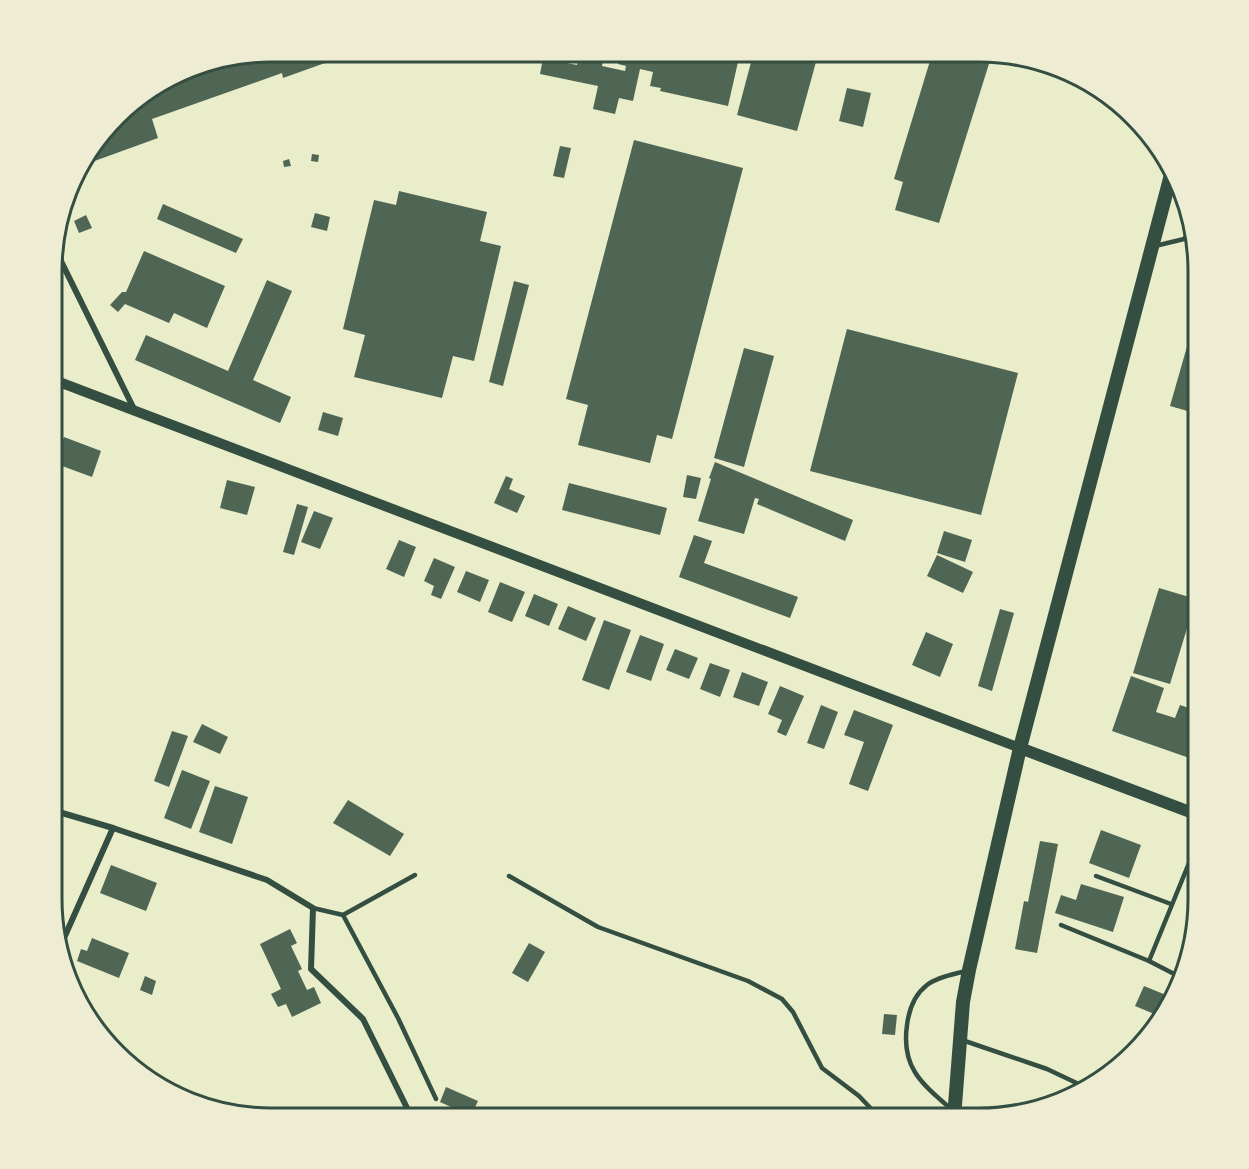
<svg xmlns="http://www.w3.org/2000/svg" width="1249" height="1169" font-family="'DM Sans',sans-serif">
<rect width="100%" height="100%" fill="#e9edc9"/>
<g fill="#4f6655">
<polygon points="271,51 336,51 339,58 283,78 282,73 152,119 158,138 78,167 81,161 126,105 149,92"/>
<polygon points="579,51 591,53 591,51 605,51 602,66 625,71 626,66 618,64 621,51 693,51 738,62 728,106 660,91 661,88 650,86 653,72 640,69 633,101 619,98 615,114 593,109 598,86 540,74 543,58 577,65"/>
<polygon points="754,51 819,51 797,131 737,115"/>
<polygon points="933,51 993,51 939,223 895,210 903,182 894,179"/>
<polygon points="847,88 871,93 863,127 839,121"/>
<polygon points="634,140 743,168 672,439 657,435 650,463 578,445 588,405 566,399"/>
<polygon points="560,146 571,148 564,178 553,176"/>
<polygon points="312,154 319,155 318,162 311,161"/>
<polygon points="289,159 291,166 284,167 283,161"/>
<polygon points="399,191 487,212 480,241 501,246 474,361 453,356 442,398 354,377 365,335 343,329 374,200 396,205"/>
<polygon points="163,204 243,239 236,253 157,219"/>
<polygon points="315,213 330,217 327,231 311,227"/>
<polygon points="86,215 92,228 79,233 74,221"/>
<polygon points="144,251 225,286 207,328 174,313 169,323 125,304 118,312 110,305 122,292 126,292"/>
<polygon points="267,280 292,291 253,380 291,397 280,423 135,360 146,335 228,371"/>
<polygon points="514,281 529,285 503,386 489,382"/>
<polygon points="1198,308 1198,414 1170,406"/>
<polygon points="847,329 1018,373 981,515 810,471"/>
<polygon points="744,348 774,356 744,467 714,458"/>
<polygon points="323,412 343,418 338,436 318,430"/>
<polygon points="64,437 101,451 92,477 54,463"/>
<polygon points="715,462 853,520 845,541 757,504 759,499 755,498 744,534 698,521 711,479 709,478"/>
<polygon points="687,475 701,478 696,499 683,497"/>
<polygon points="506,476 513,479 509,489 525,496 517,513 494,503"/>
<polygon points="227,480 255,487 247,515 220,508"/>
<polygon points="569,483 667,508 660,535 562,510"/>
<polygon points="297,504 308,507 294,555 283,552"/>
<polygon points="314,511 333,518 320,549 301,542"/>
<polygon points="944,531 972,540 965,562 937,553"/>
<polygon points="694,535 712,541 704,563 798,597 790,618 679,577"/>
<polygon points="399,540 416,547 404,577 386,569"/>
<polygon points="937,555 973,572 963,593 927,576"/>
<polygon points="434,558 455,567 441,599 431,595 434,586 424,581"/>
<polygon points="466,571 489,580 480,602 457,592"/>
<polygon points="500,582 525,592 512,622 488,612"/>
<polygon points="1159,588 1196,599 1170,684 1133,673"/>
<polygon points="534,594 558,604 549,626 525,616"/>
<polygon points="568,606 596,618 586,641 558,629"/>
<polygon points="1000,609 1014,613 992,691 978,686"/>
<polygon points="604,620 631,630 609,690 582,680"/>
<polygon points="926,632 953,644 940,677 912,665"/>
<polygon points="640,635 664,644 651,681 626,672"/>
<polygon points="53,641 62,645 56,660 53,658"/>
<polygon points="675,649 698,658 689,679 666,670"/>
<polygon points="710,663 730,670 720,697 700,689"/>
<polygon points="742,672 768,682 759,706 733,697"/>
<polygon points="1131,676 1164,688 1156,712 1175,718 1180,705 1198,711 1198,761 1112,731"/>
<polygon points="780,686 804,696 786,736 777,732 782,720 768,714"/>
<polygon points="821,705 838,712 824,749 807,743"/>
<polygon points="854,710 893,725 868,791 849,784 864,742 844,735"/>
<polygon points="202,724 228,737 220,754 193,742"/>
<polygon points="172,731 188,736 169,787 154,781"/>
<polygon points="182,770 210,781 191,829 164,818"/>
<polygon points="215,786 248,797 232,844 199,832"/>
<polygon points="348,800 404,834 390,856 333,823"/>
<polygon points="1101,830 1141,845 1129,878 1089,863"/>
<polygon points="1040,841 1058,844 1037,953 1015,949 1024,901 1028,902"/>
<polygon points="111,865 157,883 146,911 100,893"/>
<polygon points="1081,884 1124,897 1113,932 1055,913 1061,895 1076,900"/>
<polygon points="290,929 297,943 291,946 302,969 298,971 307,990 314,987 321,1003 292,1017 286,1004 278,1007 271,994 281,989 260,944"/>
<polygon points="92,938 129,953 119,978 77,961 81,949 87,951"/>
<polygon points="529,943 545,952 528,982 512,973"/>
<polygon points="145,976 156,981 152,995 140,990"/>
<polygon points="1144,986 1166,995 1168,991 1176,994 1159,1016 1135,1006"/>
<polygon points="884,1014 897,1015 895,1035 882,1034"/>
<polygon points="446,1087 478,1101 471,1116 440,1102"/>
<polygon points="830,1112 847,1117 847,1118 828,1118"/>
</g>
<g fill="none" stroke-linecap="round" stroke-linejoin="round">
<g stroke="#344e41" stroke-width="4.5">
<polyline points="1155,246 1184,239 1191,229"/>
<polyline points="509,876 598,927 748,981 782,999 793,1012 822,1068 859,1096 880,1118"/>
<polyline points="1096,876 1171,904"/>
<polyline points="313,908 343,915 398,1018 436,1099"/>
<polyline points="343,915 415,875"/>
<polyline points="1061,925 1149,961 1180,977"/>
<polyline points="1149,961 1198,841"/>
<polyline points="962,1040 1047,1069 1085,1087"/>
<path d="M951,1109C921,1083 901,1067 907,1025C909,1009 914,995 927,985C937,977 955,974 966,971"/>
</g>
<g stroke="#344e41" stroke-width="6">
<polyline points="55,249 134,409"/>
<polyline points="52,810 113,828 267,880 313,908 311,969 363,1019 412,1118"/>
<polyline points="60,947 113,828"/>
</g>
<polyline stroke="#344e41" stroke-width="10" points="54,380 1020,748"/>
<polyline stroke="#344e41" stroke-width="12" points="1020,748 1198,815"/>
<polyline stroke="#344e41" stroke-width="14" points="954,1118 963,1002 969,970 1020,748 1172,171"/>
</g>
<path d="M0 0H1249V1169H0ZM271 62H979A209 209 0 0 1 1188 271V899A209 209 0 0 1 979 1108H271A209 209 0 0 1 62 899V271A209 209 0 0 1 271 62Z" fill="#eeecd3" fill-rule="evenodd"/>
<path fill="none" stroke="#344e41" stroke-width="3" d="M271 62H979A209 209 0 0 1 1188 271V899A209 209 0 0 1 979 1108H271A209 209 0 0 1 62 899V271A209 209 0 0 1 271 62Z"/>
</svg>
